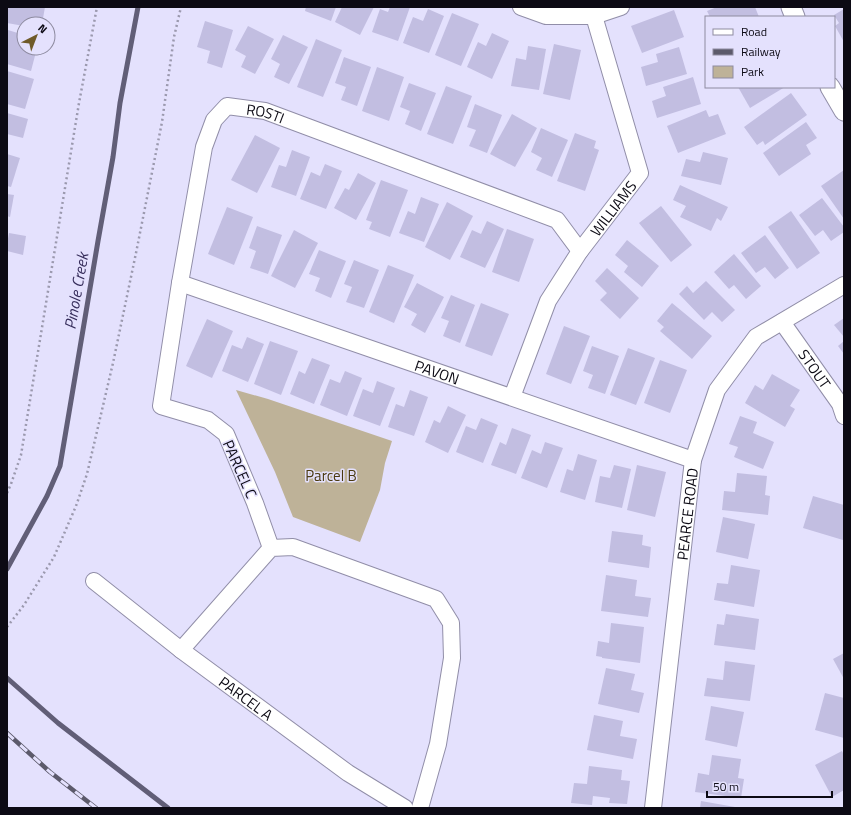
<svg xmlns="http://www.w3.org/2000/svg" width="851" height="815" font-family="'Titillium Web',sans-serif">
<rect width="100%" height="100%" fill="#e4e1fd"/>
<polygon fill="#beb298" points="236,390 268,399 392,441 385,463 380,490 360,542 293,517 275,472"/>
<g fill="none" stroke-linecap="round" stroke-linejoin="round">
<g stroke="#615e77" stroke-width="5">
<polyline points="7,569 47,496 60,466 98,241 113,157 120,103 138,7"/>
<polyline points="7,678 58,723 168,808"/>
</g>
</g>
<g fill="#c2bee1">
<polygon points="8,7 45,7 42,24 24,24 24,26 7,23"/>
<polygon points="306,7 336,7 331,21 305,11"/>
<polygon points="342,7 374,7 360,35 335,22"/>
<polygon points="390,7 410,7 398,41 372,32 380,9 388,12"/>
<polygon points="717,7 755,7 759,17 710,17 707,11"/>
<polygon points="428,9 444,16 429,53 403,43 413,17 423,21"/>
<polygon points="844,9 844,42 835,26 839,23 834,15"/>
<polygon points="674,10 684,37 642,53 631,26"/>
<polygon points="452,13 479,24 461,66 435,55"/>
<polygon points="205,21 233,30 222,68 207,63 210,51 197,47"/>
<polygon points="248,26 274,39 255,74 241,67 246,56 235,50"/>
<polygon points="8,30 24,35 24,48 37,48 31,71 7,64"/>
<polygon points="492,33 509,41 492,79 467,67 478,42 486,46"/>
<polygon points="283,35 308,47 289,84 274,77 280,64 271,59"/>
<polygon points="316,39 342,50 323,97 297,87"/>
<polygon points="554,44 581,50 570,100 543,94"/>
<polygon points="528,46 546,49 539,90 511,86 516,58 526,60"/>
<polygon points="679,47 687,74 646,86 641,67 658,62 656,54"/>
<polygon points="344,57 371,67 357,106 341,100 346,87 335,83"/>
<polygon points="377,67 404,77 389,121 362,111"/>
<polygon points="7,71 34,79 25,109 7,104"/>
<polygon points="693,77 701,104 657,118 652,101 666,96 663,87"/>
<polygon points="409,83 436,93 421,131 405,124 410,111 400,107"/>
<polygon points="446,86 472,96 453,144 427,134"/>
<polygon points="738,87 785,87 750,108"/>
<polygon points="791,93 807,115 765,145 763,141 757,145 744,127"/>
<polygon points="475,104 502,115 487,153 469,146 476,130 467,127"/>
<polygon points="706,110 709,117 718,114 726,134 678,153 667,126"/>
<polygon points="7,113 28,119 23,138 7,134"/>
<polygon points="512,114 537,128 515,167 490,154"/>
<polygon points="806,122 817,138 806,145 811,154 779,176 763,153"/>
<polygon points="541,128 568,140 552,177 536,170 542,158 531,152"/>
<polygon points="575,133 596,141 594,148 599,150 585,191 557,181"/>
<polygon points="255,135 280,148 257,193 231,180"/>
<polygon points="292,150 310,157 296,196 271,187 279,165 286,167"/>
<polygon points="703,152 728,158 721,185 681,176 686,159 700,162"/>
<polygon points="7,154 20,158 11,187 7,186"/>
<polygon points="325,164 342,171 326,209 300,199 311,172 320,176"/>
<polygon points="844,170 844,219 821,186"/>
<polygon points="358,173 376,183 356,220 334,208 345,188 349,190"/>
<polygon points="381,180 408,190 390,237 369,229 372,222 366,220"/>
<polygon points="680,185 728,207 721,221 717,218 711,231 680,217 686,206 673,200"/>
<polygon points="7,194 14,195 10,217 7,216"/>
<polygon points="421,197 439,204 424,242 399,233 408,211 415,214"/>
<polygon points="822,198 844,227 844,232 831,241 823,230 815,236 799,215"/>
<polygon points="447,202 473,216 450,260 425,247"/>
<polygon points="661,206 692,245 671,262 639,223"/>
<polygon points="227,207 253,217 234,265 208,254"/>
<polygon points="791,211 820,253 797,269 768,227"/>
<polygon points="487,221 504,229 485,268 460,257 472,230 481,234"/>
<polygon points="257,226 282,235 268,274 250,268 256,251 249,248"/>
<polygon points="507,229 534,239 519,282 492,272"/>
<polygon points="294,230 318,243 295,288 271,276"/>
<polygon points="9,233 26,236 23,255 7,251 7,244"/>
<polygon points="765,235 789,268 775,279 765,267 756,273 741,253"/>
<polygon points="627,240 659,266 642,287 624,272 628,266 615,255"/>
<polygon points="319,250 346,261 331,298 315,291 320,278 309,274"/>
<polygon points="734,254 761,286 746,299 734,285 729,289 714,272"/>
<polygon points="354,260 379,270 364,308 346,302 352,287 344,284"/>
<polygon points="388,265 414,275 394,323 369,312"/>
<polygon points="607,268 639,298 620,319 600,300 607,293 595,281"/>
<polygon points="706,281 735,310 722,322 712,312 704,320 679,294 687,286 693,293"/>
<polygon points="417,283 444,297 425,333 411,325 417,314 404,307"/>
<polygon points="451,295 475,305 460,343 443,336 449,321 441,318"/>
<polygon points="481,303 509,314 492,356 465,346"/>
<polygon points="672,303 712,336 692,359 660,331 664,327 657,321"/>
<polygon points="844,318 844,337 834,325"/>
<polygon points="207,319 233,331 212,378 186,366"/>
<polygon points="564,326 590,336 571,384 546,374"/>
<polygon points="247,337 264,344 248,382 222,371 232,345 242,349"/>
<polygon points="270,341 298,351 281,395 254,384"/>
<polygon points="844,341 844,354 838,346"/>
<polygon points="592,346 619,356 605,394 588,388 593,375 583,371"/>
<polygon points="628,348 655,358 636,405 610,395"/>
<polygon points="312,358 330,365 314,404 290,394 299,371 305,374"/>
<polygon points="660,360 687,370 670,413 644,403"/>
<polygon points="345,371 362,378 347,416 320,405 330,379 340,383"/>
<polygon points="772,374 800,390 790,406 795,409 785,427 745,403 755,385 763,390"/>
<polygon points="377,381 395,388 380,426 353,416 363,389 373,393"/>
<polygon points="410,390 428,397 414,436 388,427 396,404 404,407"/>
<polygon points="448,406 466,415 448,453 425,442 434,420 440,423"/>
<polygon points="740,416 757,422 753,433 774,442 763,469 734,457 738,447 729,444"/>
<polygon points="481,418 498,425 483,463 456,452 466,426 476,430"/>
<polygon points="512,428 531,435 516,474 491,465 500,442 506,445"/>
<polygon points="545,442 563,448 547,488 521,478 532,450 541,454"/>
<polygon points="578,454 597,460 585,500 560,492 567,469 573,471"/>
<polygon points="614,465 631,469 622,508 595,502 600,476 610,478"/>
<polygon points="637,465 666,472 655,517 627,510"/>
<polygon points="737,473 767,476 765,495 770,496 768,515 722,510 724,491 735,492"/>
<polygon points="813,496 844,505 844,537 843,540 803,528"/>
<polygon points="723,517 755,524 748,559 716,552"/>
<polygon points="612,531 643,535 642,545 651,547 649,568 608,562"/>
<polygon points="731,565 760,570 754,607 714,600 717,583 728,584"/>
<polygon points="606,575 637,580 635,596 651,598 648,617 601,611"/>
<polygon points="726,614 759,619 755,650 714,645 717,624 724,625"/>
<polygon points="611,623 644,627 640,663 602,658 602,657 596,656 598,641 609,643"/>
<polygon points="844,653 844,679 833,659"/>
<polygon points="725,661 755,665 750,701 704,696 707,678 723,680"/>
<polygon points="606,668 635,674 631,690 644,693 639,713 598,704"/>
<polygon points="825,693 844,698 844,738 815,730"/>
<polygon points="711,706 744,712 737,747 705,740"/>
<polygon points="594,715 623,721 620,736 637,739 633,759 587,750"/>
<polygon points="842,751 844,755 844,790 832,797 815,765"/>
<polygon points="712,755 741,759 738,778 744,779 741,798 695,792 698,773 709,775"/>
<polygon points="589,766 622,770 621,780 630,781 627,804 609,803 610,798 593,796 592,805 571,803 574,783 587,784"/>
<polygon points="701,801 735,807 735,808 700,808"/>
</g>
<g fill="none" stroke-linecap="round" stroke-linejoin="round">
<g stroke="#918ea8" stroke-width="18">
<g id="minor">
<polyline points="521,7 546,16 594,16 621,7"/>
<path id="s1" d="M180,283L693,460"/>
<path id="s2" d="M782,322L840,404L844,416"/>
<path id="s3" d="M512,397L548,301L580,251L640,173L594,16L592,7"/>
<path id="s4" d="M271,548L255,503L226,434L208,420L161,406L180,283L204,147L214,120L227,106L265,111L557,220L580,251"/>
<path id="s5" d="M94,581L181,650L348,773L405,808"/>
<polyline points="181,650 271,548 293,547 436,599 451,623 452,658 438,744 420,808"/>
<path id="s6" d="M653,808L693,460L717,390L756,337L844,285"/>
</g>
</g>
<g stroke="#918ea8" stroke-width="21">
<g id="tertiary">
<polyline points="791,7 795,17"/>
<polyline points="830,87 844,111"/>
</g>
</g>
<g stroke="#9b99ae" stroke-width="2.5" stroke-dasharray="2 3" stroke-linecap="butt">
<polyline points="7,493 11,484 21,455 79,103 97,7"/>
<polyline points="7,627 24,605 54,557 76,506 87,474 113,363 136,253 162,122 174,37 181,7"/>
</g>
<use href="#minor" stroke="#fff" stroke-width="16"/>
<use href="#tertiary" stroke="#fff" stroke-width="19"/>
<g stroke="#5c5a6b" stroke-width="4.5">
<polyline id="rail" points="7,733 50,772 96,808"/>
</g>
<use href="#rail" stroke="#e4e1fd" stroke-width="3" stroke-dasharray="9" stroke-linecap="butt"/>
</g>
<g text-anchor="middle" dominant-baseline="central" stroke-width="3" stroke-linejoin="round" paint-order="stroke">
<g font-size="15" fill="#0c0a14" stroke="#e4e1fd">
<text stroke="none"><textPath href="#s4" startOffset="544">ROSTI</textPath></text>
<text stroke="none"><textPath href="#s3" startOffset="216">WILLIAMS</textPath></text>
<text stroke="none"><textPath href="#s2" startOffset="57">STOUT</textPath></text>
<text stroke="none"><textPath href="#s1" startOffset="272">PAVON</textPath></text>
<text transform="translate(240 469) rotate(66)">PARCEL C</text>
<text stroke="none"><textPath href="#s6" startOffset="296">PEARCE ROAD</textPath></text>
<text stroke="none"><textPath href="#s5" startOffset="192">PARCEL A</textPath></text>
</g>
<g font-size="15" fill="#4a390f" stroke="#e4e1fd">
<text x="331" y="475">Parcel B</text>
</g>
<g font-size="16" font-style="italic" fill="#362d5b" stroke="#e4e1fd">
<text transform="translate(76 291) rotate(-80)">Pinole Creek</text>
</g>
</g>
<rect width="851" height="815" fill="none" stroke="#0c0a14" stroke-width="16"/>
<rect x="705" y="16" width="130" height="72" fill="#e4e1fd" stroke="#8e8ba0"/>
<rect x="713" y="29" width="20" height="6" fill="#ffffff" stroke="#8e8ba0"/>
<text x="741" y="36" font-size="12" fill="#0c0a14">Road</text>
<rect x="713" y="49" width="20" height="6" fill="#5c5a6b" stroke="#8e8ba0"/>
<text x="741" y="56" font-size="12" fill="#0c0a14">Railway</text>
<rect x="713" y="66" width="20" height="12" fill="#beb298" stroke="#8e8ba0"/>
<text x="741" y="76" font-size="12" fill="#0c0a14">Park</text>
<g transform="translate(36 36) rotate(42)"><circle r="19" fill="#e4e1fd" stroke="#8e8ba0"/>
<path d="M0-3L7 15L0 10L-7 15Z" fill="#6f5a29"/>
<text y="-6" font-size="11" font-weight="bold" text-anchor="middle" fill="#0c0a14">N</text>
</g>
<path d="M707 791v6h125v-6" fill="none" stroke="#0c0a14" stroke-width="2"/>
<text x="713" y="791" font-size="12" fill="#0c0a14" stroke="#e4e1fd" stroke-width="3" paint-order="stroke">50 m</text>
</svg>
